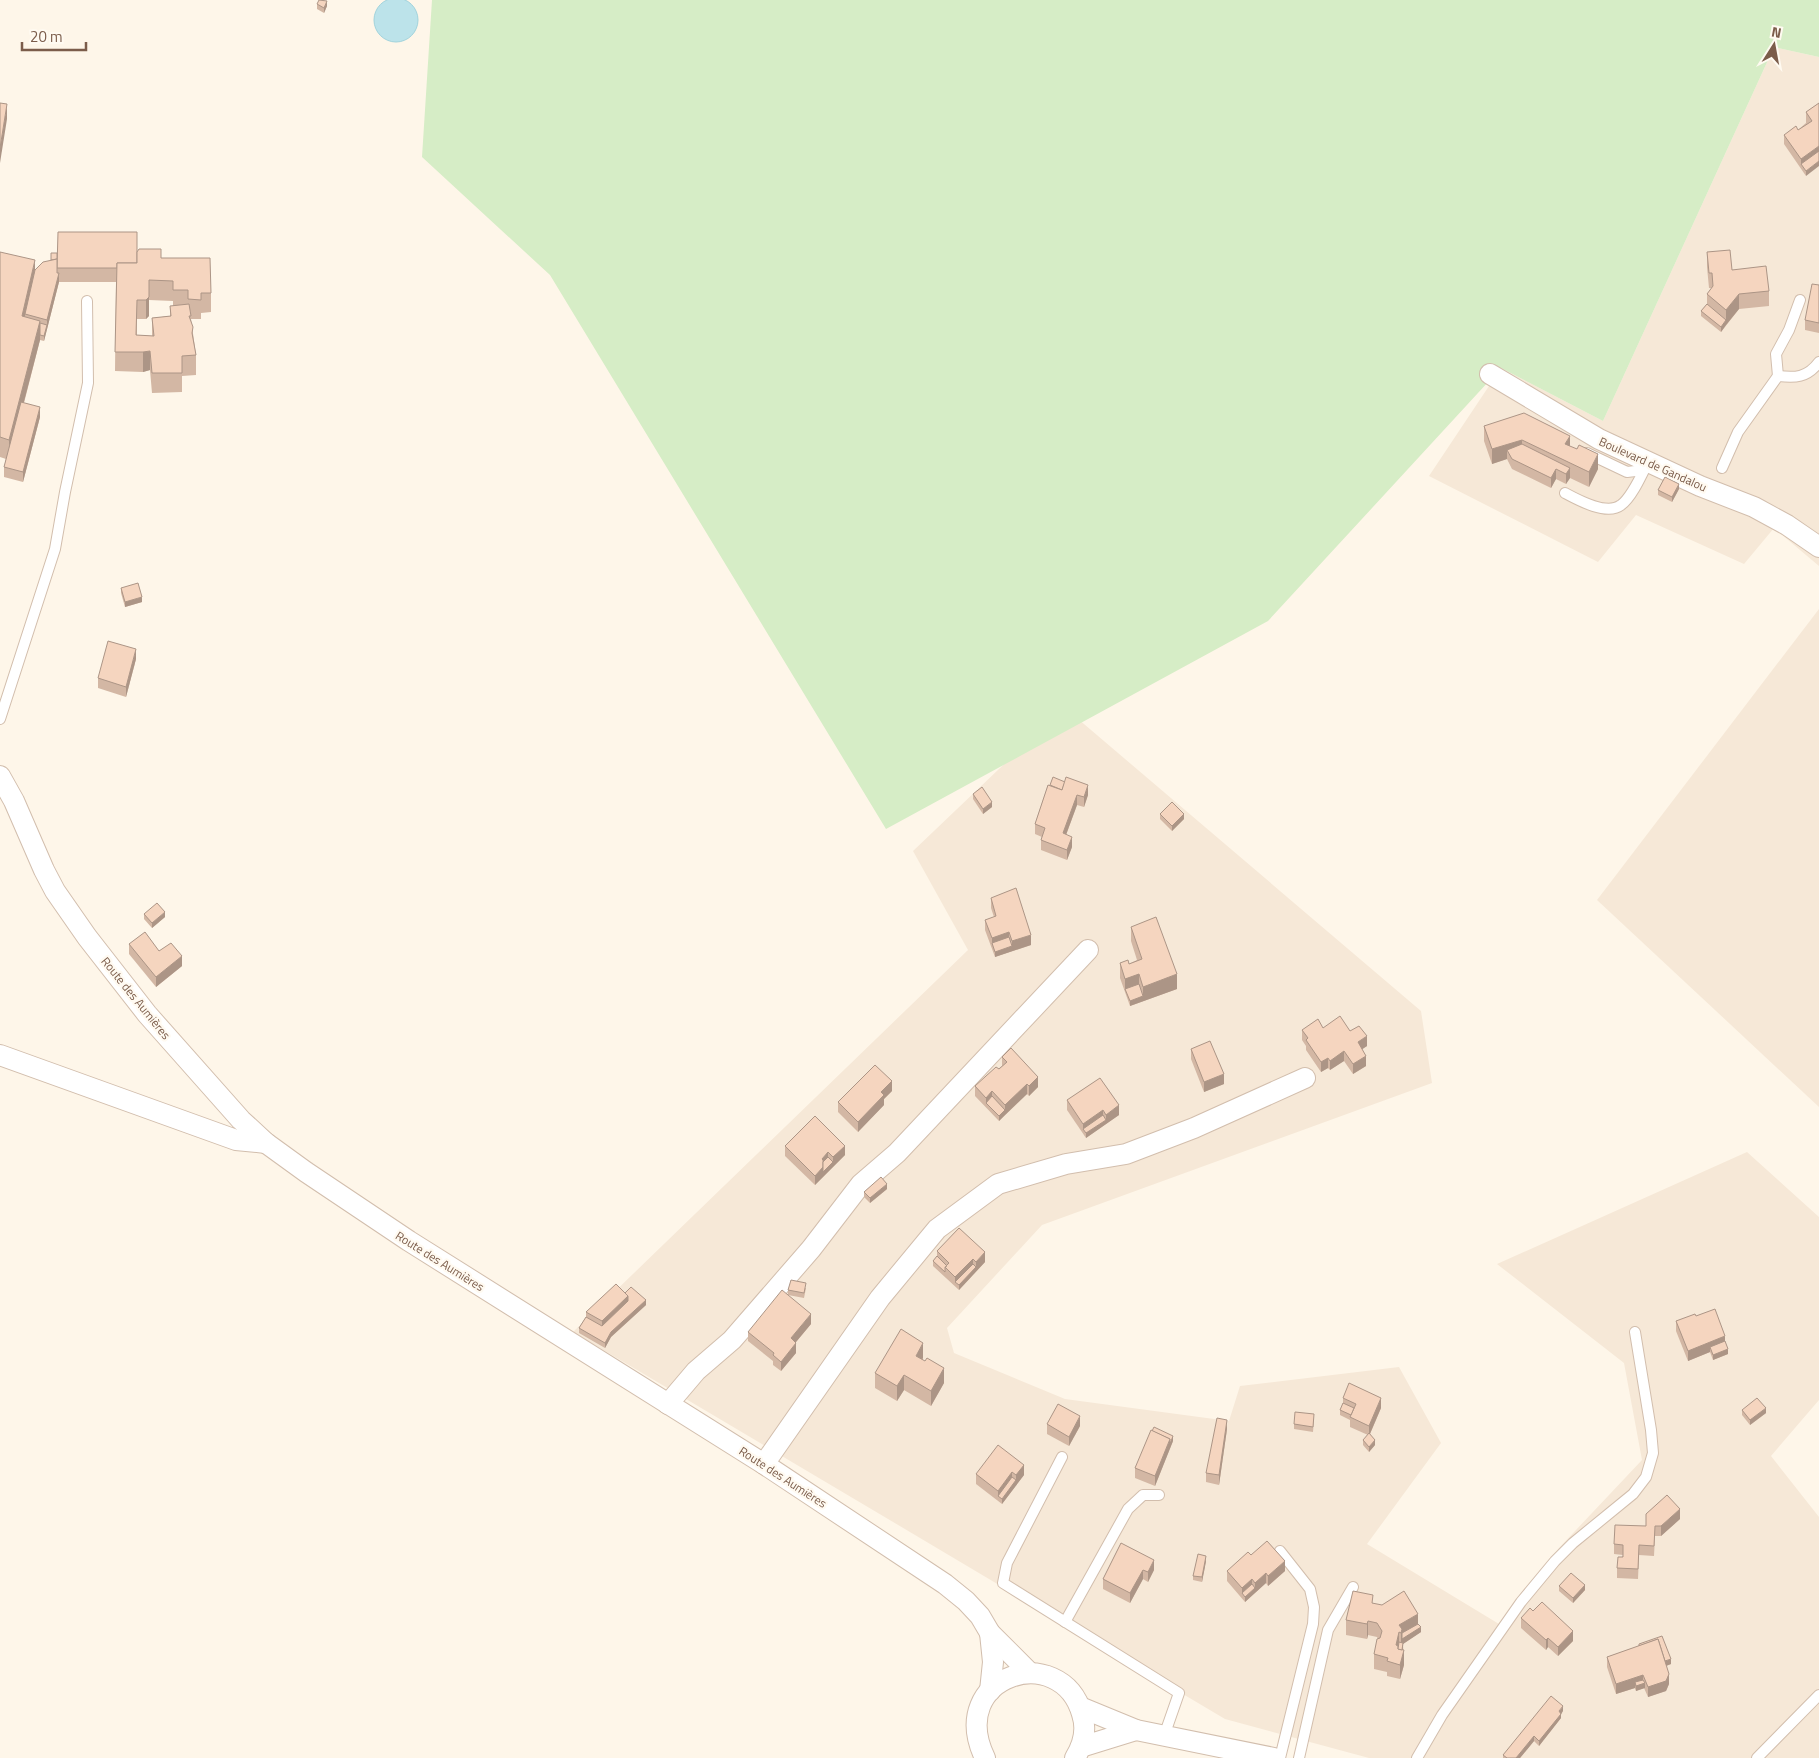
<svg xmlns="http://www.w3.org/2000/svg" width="1819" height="1758" font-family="'Titillium Web',sans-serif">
<rect width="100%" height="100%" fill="#fef6e9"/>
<g fill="#f6e8d7">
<polygon points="1774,47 1819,57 1819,566 1774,528 1744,564 1636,515 1598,562 1429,476 1501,368 1603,421"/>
<polygon points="1819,609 1819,1107 1597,900"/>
<polygon points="1064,707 1421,1011 1432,1083 1042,1225 947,1328 954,1353 1065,1399 1229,1421 1240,1386 1399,1367 1441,1443 1367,1544 1499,1624 1559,1548 1642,1460 1624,1363 1497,1264 1747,1152 1819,1217 1819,1400 1771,1456 1819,1517 1819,1758 1369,1758 1225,1719 573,1332 968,950 913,851"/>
</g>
<polygon fill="#d6edc6" points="432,0 1819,0 1819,57 1774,47 1603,421 1501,368 1268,621 886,829 550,275 422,157"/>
<circle fill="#bce3ea" stroke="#a1d3dc" cx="396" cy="20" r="22"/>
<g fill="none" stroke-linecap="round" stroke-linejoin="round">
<g stroke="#d2bead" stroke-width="12">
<g id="lane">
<polyline points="1778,376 1776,354 1789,330 1800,300"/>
<polyline points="1587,453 1627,472 1644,470"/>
<path d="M1722,468L1738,432L1778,376C1795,378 1807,378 1819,362"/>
<path d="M1565,493C1578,500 1607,516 1621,505C1632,497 1642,474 1648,462"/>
<polyline points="0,719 55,549 65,492 88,383 87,301"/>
<polyline points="1062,1457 1007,1563 1003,1583 1179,1693 1164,1736"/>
<polyline points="1065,1622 1128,1509 1143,1495 1159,1495"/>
<polyline points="1280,1758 1313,1624 1314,1607 1310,1589 1280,1551"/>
<polyline points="1299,1758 1328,1630 1353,1587"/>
<polyline points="1417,1758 1442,1715 1521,1602 1555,1561 1573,1543 1633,1494 1646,1477 1653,1453 1651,1430 1635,1332"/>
<polyline points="1757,1758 1819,1695"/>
</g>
</g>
<g stroke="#d2bead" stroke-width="22">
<g id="street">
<polyline points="1490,374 1599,439 1700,486 1754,507 1787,525 1819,547"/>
<polyline points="0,776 14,801 44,870 55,891 87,937 147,1014 241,1120 266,1143 306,1172 409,1241 764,1464 945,1584 966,1601 980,1616 990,1633 1030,1673"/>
<polyline points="0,1055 236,1140 266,1143"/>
<polyline points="668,1404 696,1371 732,1340 811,1249 861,1184 897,1153 1088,950"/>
<polyline points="764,1464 880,1298 937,1229 998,1184 1066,1164 1126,1154 1194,1128 1305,1078"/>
<polyline points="990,1691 993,1662 990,1633"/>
<polyline points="1080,1707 1136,1730 1274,1758"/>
<polyline points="1081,1747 1136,1730"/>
<path d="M985,1758C945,1675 1061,1640 1082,1714C1087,1729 1083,1745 1075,1758"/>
</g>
</g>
<use href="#lane" stroke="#fff" stroke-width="10"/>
<use href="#street" stroke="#fff" stroke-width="20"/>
</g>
<g fill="#d3b7a4" fill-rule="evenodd">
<polygon points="317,4 327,6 324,13 317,9"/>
<polygon points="1819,103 1806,176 1784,144 1784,135 1798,130 1806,123 1806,112"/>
<path d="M0,252L35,270L51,260L137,263L161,258L211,293V312L201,313V319H191L196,355V375L182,376V392L152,393L150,370L143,372L115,371L116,282H59L44,341L40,340L24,403L40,417L23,482L4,477V467L6,459L0,457ZM149,300L173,301V306H170V316L152,318V336L137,335V319H146L149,316Z"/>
<polygon points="1707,252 1732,270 1769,291 1769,306 1739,309 1721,332 1701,316 1701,311 1707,304 1707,294 1712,288 1709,288 1707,267"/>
<polygon points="1819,285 1819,333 1805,330 1805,320"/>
<polygon points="1484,426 1570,446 1598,469 1589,487 1570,478 1566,484 1556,479 1551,488 1512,469 1507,459 1492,464 1484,441"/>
<polygon points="1679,489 1672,502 1658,495 1658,490"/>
<polygon points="121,588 142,602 125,607 121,593"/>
<polygon points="136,659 126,697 98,688 98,678"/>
<polygon points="1048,785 1088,795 1084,807 1077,805 1066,835 1072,847 1067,860 1041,850 1041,840 1042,837 1035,834 1035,824"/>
<polygon points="973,794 992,807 983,814 973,799"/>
<polygon points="1160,814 1184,819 1172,831 1160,819"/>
<polygon points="991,898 1031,945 995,957 985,930 985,920 994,917 991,908"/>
<polygon points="144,914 165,917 152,928 144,919"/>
<polygon points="1131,927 1177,989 1130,1006 1120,978 1120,963 1129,964 1137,960 1131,941"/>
<polygon points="129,944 159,951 182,966 156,987 129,954"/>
<polygon points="1323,1028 1350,1031 1367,1046 1362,1049 1366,1066 1353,1074 1344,1061 1330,1070 1328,1068 1321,1072 1306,1050 1306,1046 1302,1040 1302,1030"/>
<polygon points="1191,1049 1224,1084 1204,1092 1191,1059"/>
<polygon points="1002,1057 1038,1087 1029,1096 1027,1094 999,1121 975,1096 975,1086 1002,1066"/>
<polygon points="892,1091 884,1099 884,1105 858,1132 838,1112 838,1102"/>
<polygon points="1067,1100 1119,1115 1086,1138 1067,1110"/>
<polygon points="785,1146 845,1146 845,1155 815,1185 785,1156"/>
<polygon points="887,1189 870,1203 864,1197 864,1192"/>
<polygon points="937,1251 985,1262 959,1290 933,1266 933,1261 937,1256"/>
<polygon points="806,1288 804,1298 788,1295 788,1290"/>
<polygon points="625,1293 646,1305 611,1337 605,1348 579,1333 579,1328 586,1317 586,1312"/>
<polygon points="1696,1316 1725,1341 1728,1354 1713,1360 1710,1352 1688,1361 1676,1331 1676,1321"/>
<polygon points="811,1324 796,1342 796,1353 781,1371 773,1365 773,1361 748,1341 748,1332"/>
<polygon points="923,1358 922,1360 944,1383 931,1406 904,1390 897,1401 875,1388 875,1373"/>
<polygon points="1343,1398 1381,1408 1370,1434 1375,1445 1369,1452 1363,1445 1363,1440 1368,1435 1350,1427 1350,1420 1340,1415 1340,1410 1343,1403"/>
<polygon points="1742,1410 1766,1413 1750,1425 1742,1415"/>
<polygon points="1314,1419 1313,1432 1294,1429 1294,1424"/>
<polygon points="1047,1424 1080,1426 1069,1446 1047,1434"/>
<polygon points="1227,1429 1219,1485 1206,1482 1206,1473"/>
<polygon points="1173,1441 1155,1486 1135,1478 1135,1468"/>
<polygon points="1024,1465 1024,1475 1002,1504 976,1484 976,1474"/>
<polygon points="1680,1519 1661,1536 1655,1536 1654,1556 1639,1555 1638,1579 1617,1578 1617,1568 1623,1555 1614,1554 1614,1544 1646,1526"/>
<polygon points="1121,1543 1154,1570 1148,1582 1143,1579 1130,1603 1103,1589 1103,1579"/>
<polygon points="1251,1555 1285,1571 1268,1586 1266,1583 1245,1602 1227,1581 1227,1571"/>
<polygon points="1206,1561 1202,1582 1193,1580 1193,1576"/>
<polygon points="1559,1586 1585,1590 1573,1603 1559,1591"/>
<polygon points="1373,1603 1418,1624 1421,1632 1403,1644 1404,1665 1400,1679 1387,1676 1387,1672 1374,1669 1374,1654 1378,1639 1377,1637 1368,1635 1367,1639 1346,1635 1346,1620"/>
<polygon points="1521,1618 1573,1641 1558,1656 1548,1647 1546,1650 1521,1628"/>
<polygon points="1639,1644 1671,1664 1666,1666 1669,1684 1666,1691 1648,1697 1644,1688 1636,1691 1635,1688 1616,1694 1607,1667 1607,1657 1639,1646"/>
<polygon points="1563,1711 1561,1714 1561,1718 1539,1746 1534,1741 1520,1758 1503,1758 1503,1755"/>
</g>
<g fill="#ac9586">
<polygon points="327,1 327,6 324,13 324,8"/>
<polygon points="7,104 7,119 0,163 0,148"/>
<polygon points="1819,146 1819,156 1801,164 1801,159"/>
<polygon points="1819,161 1819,166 1806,176 1806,171"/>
<polygon points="35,260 35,280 25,314 25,324 22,316"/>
<polygon points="59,273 59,282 44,341 44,336 47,325 47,320"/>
<polygon points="149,280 149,316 146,319 146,300"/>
<polygon points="1739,294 1739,309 1726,325 1726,310"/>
<polygon points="1726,320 1726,325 1721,332 1721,327"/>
<polygon points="40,321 40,340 9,459 9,440"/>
<polygon points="150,351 150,370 143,372 143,352"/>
<polygon points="40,407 40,417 23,482 23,472"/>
<polygon points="1570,436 1570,450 1565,444"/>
<polygon points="1522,440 1522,454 1507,450 1507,459 1492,464 1492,449"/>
<polygon points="1598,454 1598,469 1589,487 1589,472"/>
<polygon points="1570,468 1570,478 1566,484 1566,474"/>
<polygon points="1556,469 1556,479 1551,488 1551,478"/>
<polygon points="1679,484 1679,489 1672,502 1672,497"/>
<polygon points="142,597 142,602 125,607 125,602"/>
<polygon points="136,649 136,659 126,697 126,687"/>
<polygon points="1088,785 1088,795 1084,807 1084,797"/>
<polygon points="1077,795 1077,805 1063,843 1063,833"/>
<polygon points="992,802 992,807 983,814 983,809"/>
<polygon points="1184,814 1184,819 1172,831 1172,826"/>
<polygon points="1072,837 1072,847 1067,860 1067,850"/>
<polygon points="165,912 165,917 152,928 152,923"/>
<polygon points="1009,932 1009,942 992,943 992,948 992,938"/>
<polygon points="1031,935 1031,945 995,957 995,952 1012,946 1012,941"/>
<polygon points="182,956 182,966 156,987 156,977"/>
<polygon points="1142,968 1139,975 1139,989 1125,989 1125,994 1125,979"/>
<polygon points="1177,974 1177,989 1130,1006 1130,1001 1143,996 1143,987"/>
<polygon points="1367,1036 1367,1046 1358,1052 1358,1042"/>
<polygon points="1344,1051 1344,1061 1330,1070 1330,1061"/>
<polygon points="1366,1056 1366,1066 1353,1074 1353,1064"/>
<polygon points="1328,1058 1328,1068 1321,1072 1321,1062"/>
<polygon points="1224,1074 1224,1084 1204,1092 1204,1082"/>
<polygon points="1038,1077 1038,1087 1029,1096 1029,1086"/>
<polygon points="892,1081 892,1091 884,1099 884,1105 858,1132 858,1122 881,1092"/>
<polygon points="1027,1084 1027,1094 1005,1115 1005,1105"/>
<polygon points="992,1091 992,1101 986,1103 986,1098"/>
<polygon points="1119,1105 1119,1115 1086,1138 1086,1133 1106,1120 1106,1115"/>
<polygon points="1005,1110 1005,1115 999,1121 999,1116"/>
<polygon points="1103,1110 1103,1120 1083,1129 1083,1124"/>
<polygon points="845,1146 845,1155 815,1185 815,1176 823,1167 833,1162 833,1157"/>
<polygon points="828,1152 828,1162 823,1167 822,1159"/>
<polygon points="887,1184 887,1189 870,1203 870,1198"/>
<polygon points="985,1252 985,1262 959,1290 959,1285 976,1267 976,1262"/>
<polygon points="973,1259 973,1268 955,1282 955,1287 955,1277"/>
<polygon points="628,1296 628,1306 602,1331 602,1321"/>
<polygon points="646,1300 646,1305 611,1337 605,1348 605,1343 611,1332"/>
<polygon points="811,1314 811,1324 791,1348 791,1338"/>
<polygon points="1725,1336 1725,1346 1710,1347 1710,1352 1688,1361 1688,1351"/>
<polygon points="796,1343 796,1353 781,1371 781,1362"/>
<polygon points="923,1343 923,1358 916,1371 916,1356"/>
<polygon points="1728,1349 1728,1354 1713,1360 1713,1355"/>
<polygon points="944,1368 944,1383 931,1406 931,1391"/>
<polygon points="904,1375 904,1390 897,1401 897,1386"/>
<polygon points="1381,1398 1381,1408 1369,1436 1369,1426"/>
<polygon points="1766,1408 1766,1413 1750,1425 1750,1420"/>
<polygon points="1080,1416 1080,1426 1069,1446 1069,1437"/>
<polygon points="1227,1420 1227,1429 1219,1485 1219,1475"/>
<polygon points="1173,1436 1173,1441 1155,1486 1155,1476 1170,1439"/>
<polygon points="1375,1440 1375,1445 1369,1452 1369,1447"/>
<polygon points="1024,1465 1024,1475 1002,1504 1002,1499 1016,1480 1016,1475"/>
<polygon points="1012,1472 1012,1482 998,1496 998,1501 998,1491"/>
<polygon points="1680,1509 1680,1519 1661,1536 1661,1526"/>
<polygon points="1206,1556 1206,1561 1202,1582 1202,1577"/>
<polygon points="1154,1560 1154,1570 1148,1582 1148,1572"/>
<polygon points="1285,1561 1285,1571 1268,1586 1268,1576"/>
<polygon points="1143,1570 1143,1579 1130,1603 1130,1593"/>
<polygon points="1266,1573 1266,1583 1245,1602 1245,1597 1255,1588 1255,1583"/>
<polygon points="1252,1579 1252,1589 1242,1593 1242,1588"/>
<polygon points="1585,1585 1585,1590 1573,1603 1573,1598"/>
<polygon points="1418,1614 1418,1629 1421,1627 1421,1632 1403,1644 1403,1648 1400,1661 1401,1648 1401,1633 1399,1625"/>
<polygon points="1368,1621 1368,1635 1367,1639 1367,1624"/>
<polygon points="1573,1631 1573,1641 1558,1656 1558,1647"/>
<polygon points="1399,1632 1399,1647 1396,1645"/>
<polygon points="1548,1638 1548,1647 1546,1650 1546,1640"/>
<polygon points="1404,1650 1404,1665 1400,1679 1400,1665"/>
<polygon points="1671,1659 1671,1664 1663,1667 1663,1662"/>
<polygon points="1669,1674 1669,1684 1666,1691 1648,1697 1648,1687"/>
<polygon points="1643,1675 1643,1684 1645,1683 1645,1688 1636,1691 1635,1682 1635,1688 1616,1694 1616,1684"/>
<polygon points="1563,1706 1563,1711 1560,1716 1561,1714 1561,1718 1539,1746 1539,1741"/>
<polygon points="1534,1736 1534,1741 1520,1758 1516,1758"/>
</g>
<g fill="#f5d5bf" stroke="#ac9586">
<polygon points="319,0 327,1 324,8 317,4"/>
<polygon points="0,103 7,104 0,148"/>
<polygon points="1819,103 1819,146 1801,159 1784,135 1796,126 1798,130 1812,121 1806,112"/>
<polygon points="1819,151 1819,161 1806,171 1801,164"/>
<polygon points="58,232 137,232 137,263 117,263 117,268 57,268"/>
<polygon points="139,249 161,249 161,258 210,258 211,293 201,293 201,300 188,299 188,290 173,290 173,281 149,280 149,297 146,300 137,300 136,335 154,336 152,318 171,316 170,306 189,304 191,316 189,316 193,327 192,333 196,355 182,356 182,373 152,373 150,351 143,352 115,352 117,263 137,263 137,252"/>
<polygon points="1730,250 1732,270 1766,266 1769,291 1739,294 1726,310 1707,294 1713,286 1712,273 1709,273 1707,252"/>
<polygon points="0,252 35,260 22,316 40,321 9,440 0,437"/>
<polygon points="51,253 57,253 57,259 51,260"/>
<polygon points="57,259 57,273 59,273 47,320 25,314 35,270 43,262"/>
<polygon points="1812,284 1819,285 1819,323 1805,320"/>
<polygon points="1707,304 1726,320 1721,327 1701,311"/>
<polygon points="40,323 47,325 44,336 40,335"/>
<polygon points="21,402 40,407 23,472 4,467"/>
<polygon points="1524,413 1570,436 1565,444 1577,449 1579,445 1598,454 1589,472 1522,440 1492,449 1484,426"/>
<polygon points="1522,444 1570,468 1566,474 1556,469 1551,478 1512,459 1507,450"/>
<polygon points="1665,477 1679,484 1672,497 1658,490"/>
<polygon points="138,583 142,597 125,602 121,588"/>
<polygon points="108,641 136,649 126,687 98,678"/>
<polygon points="1053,777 1065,782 1062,790 1050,785"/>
<polygon points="1066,777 1088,785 1084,797 1077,795 1063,833 1072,837 1067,850 1041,840 1045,828 1035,824 1048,785 1062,790"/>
<polygon points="982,787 992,802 983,809 973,794"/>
<polygon points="1172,802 1184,814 1172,826 1160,814"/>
<polygon points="1016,888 1031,935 1012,941 1009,932 992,938 985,920 996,916 991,898"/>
<polygon points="157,903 165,912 152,923 144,914"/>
<polygon points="1156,917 1177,974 1143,987 1139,974 1125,979 1120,963 1128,960 1129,964 1142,959 1131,927"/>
<polygon points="145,932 159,951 171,943 182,956 156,977 129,944"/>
<polygon points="1009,937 1012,946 995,952 992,943"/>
<polygon points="1139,984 1143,996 1130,1001 1125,989"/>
<polygon points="1340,1016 1350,1031 1359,1026 1367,1036 1358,1042 1366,1056 1353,1064 1344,1051 1330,1061 1328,1058 1321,1062 1306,1040 1308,1038 1302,1030 1318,1019 1323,1028"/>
<polygon points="1210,1041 1224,1074 1204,1082 1191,1049"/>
<polygon points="1011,1048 1038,1077 1029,1086 1027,1084 1005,1105 992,1091 986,1098 975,1086 996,1067 999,1069 1007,1062 1002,1057"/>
<polygon points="875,1065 892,1081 881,1092 884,1095 858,1122 838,1102"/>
<polygon points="1100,1078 1119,1105 1106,1115 1103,1110 1083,1124 1067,1100"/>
<polygon points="992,1096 1005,1110 999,1116 986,1103"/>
<polygon points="1103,1115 1106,1120 1086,1133 1083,1129"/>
<polygon points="815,1116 845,1146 833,1157 828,1152 822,1159 823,1160 823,1167 815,1176 785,1146"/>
<polygon points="828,1157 833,1162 823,1172 823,1162"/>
<polygon points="881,1177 887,1184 870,1198 864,1192"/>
<polygon points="959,1228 985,1252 976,1262 973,1259 955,1277 945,1267 949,1263 937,1251"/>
<polygon points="937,1256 947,1266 945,1267 945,1272 933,1261"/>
<polygon points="973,1264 976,1267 959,1285 955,1282"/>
<polygon points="791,1280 806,1283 804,1293 788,1290"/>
<polygon points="616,1284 628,1296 602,1321 586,1312"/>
<polygon points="631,1287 646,1300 611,1332 605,1343 579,1328 586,1317 602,1326 628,1301 628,1296 625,1293"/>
<polygon points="782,1290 811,1314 791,1338 796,1343 781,1362 773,1355 774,1353 748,1332"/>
<polygon points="1715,1309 1725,1336 1688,1351 1676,1321 1695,1314 1696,1316"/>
<polygon points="901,1329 923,1343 916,1356 925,1361 927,1358 944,1368 931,1391 904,1375 897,1386 875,1373"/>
<polygon points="1725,1341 1728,1349 1713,1355 1710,1347"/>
<polygon points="1349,1383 1381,1398 1369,1426 1350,1417 1356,1404 1343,1398"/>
<polygon points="1757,1398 1766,1408 1750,1420 1742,1410"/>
<polygon points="1343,1403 1354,1408 1351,1415 1340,1410"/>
<polygon points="1058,1404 1080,1416 1069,1437 1047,1424"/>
<polygon points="1295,1412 1314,1414 1313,1427 1294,1424"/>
<polygon points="1217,1418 1227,1420 1219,1475 1206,1473"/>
<polygon points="1154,1427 1173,1436 1170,1444 1170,1439 1152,1431"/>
<polygon points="1151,1430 1170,1439 1155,1476 1135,1468"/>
<polygon points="1369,1433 1375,1440 1369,1447 1363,1440"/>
<polygon points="998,1445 1024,1465 1016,1475 1012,1472 998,1491 976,1474"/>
<polygon points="1012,1477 1016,1480 1002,1499 998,1496"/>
<polygon points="1667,1495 1680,1509 1661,1526 1655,1526 1654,1546 1639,1545 1638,1569 1617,1568 1618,1557 1623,1557 1623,1545 1614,1544 1615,1525 1646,1526 1646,1514"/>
<polygon points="1267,1541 1285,1561 1268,1576 1266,1573 1255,1583 1252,1579 1242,1588 1227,1571 1248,1552 1251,1555"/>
<polygon points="1121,1543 1154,1560 1148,1572 1143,1570 1130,1593 1103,1579"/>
<polygon points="1198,1554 1206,1556 1202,1577 1193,1576"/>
<polygon points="1571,1573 1585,1585 1573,1598 1559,1586"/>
<polygon points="1252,1584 1255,1588 1245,1597 1242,1593"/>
<polygon points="1353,1591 1373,1595 1372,1603 1382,1605 1404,1591 1418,1614 1399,1625 1402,1629 1401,1633 1399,1632 1396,1645 1398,1646 1398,1649 1404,1650 1400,1665 1387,1661 1388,1658 1374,1654 1377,1639 1380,1638 1382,1631 1377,1623 1368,1621 1367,1624 1346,1620"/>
<polygon points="1542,1602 1573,1631 1558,1647 1548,1638 1546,1640 1521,1618 1530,1608 1533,1611"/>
<polygon points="1418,1624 1421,1627 1402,1639 1402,1633"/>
<polygon points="1662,1636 1671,1659 1665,1661 1658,1639 1639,1646 1639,1644"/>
<polygon points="1658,1639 1669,1674 1666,1681 1648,1687 1643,1675 1616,1684 1607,1657"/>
<polygon points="1399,1642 1403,1643 1402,1650 1398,1649"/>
<polygon points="1643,1680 1645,1683 1636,1686 1635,1682"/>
<polygon points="1551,1696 1563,1706 1559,1711 1561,1714 1539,1741 1534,1736 1516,1758 1507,1758 1503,1755"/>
</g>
<g text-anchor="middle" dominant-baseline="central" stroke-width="4.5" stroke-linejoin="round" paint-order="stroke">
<g font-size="12" fill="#7b5c4a" stroke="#fffaf1">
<text transform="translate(1653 464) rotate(24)">Boulevard de Gandalou</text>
<text transform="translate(136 998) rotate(51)">Route des Aumières</text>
<text transform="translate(440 1261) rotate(32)">Route des Aumières</text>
<text transform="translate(783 1477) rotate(33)">Route des Aumières</text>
</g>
</g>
<g transform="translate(1774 45) rotate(11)" stroke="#fffaf1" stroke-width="4" paint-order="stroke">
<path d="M0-4L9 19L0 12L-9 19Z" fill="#7b5c4a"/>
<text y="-8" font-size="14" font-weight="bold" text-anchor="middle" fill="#7b5c4a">N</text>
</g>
<path d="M22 42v8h64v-8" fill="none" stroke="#7b5c4a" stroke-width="2.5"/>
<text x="30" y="42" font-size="15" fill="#7b5c4a" stroke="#fffaf1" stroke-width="4" paint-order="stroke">20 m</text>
</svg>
